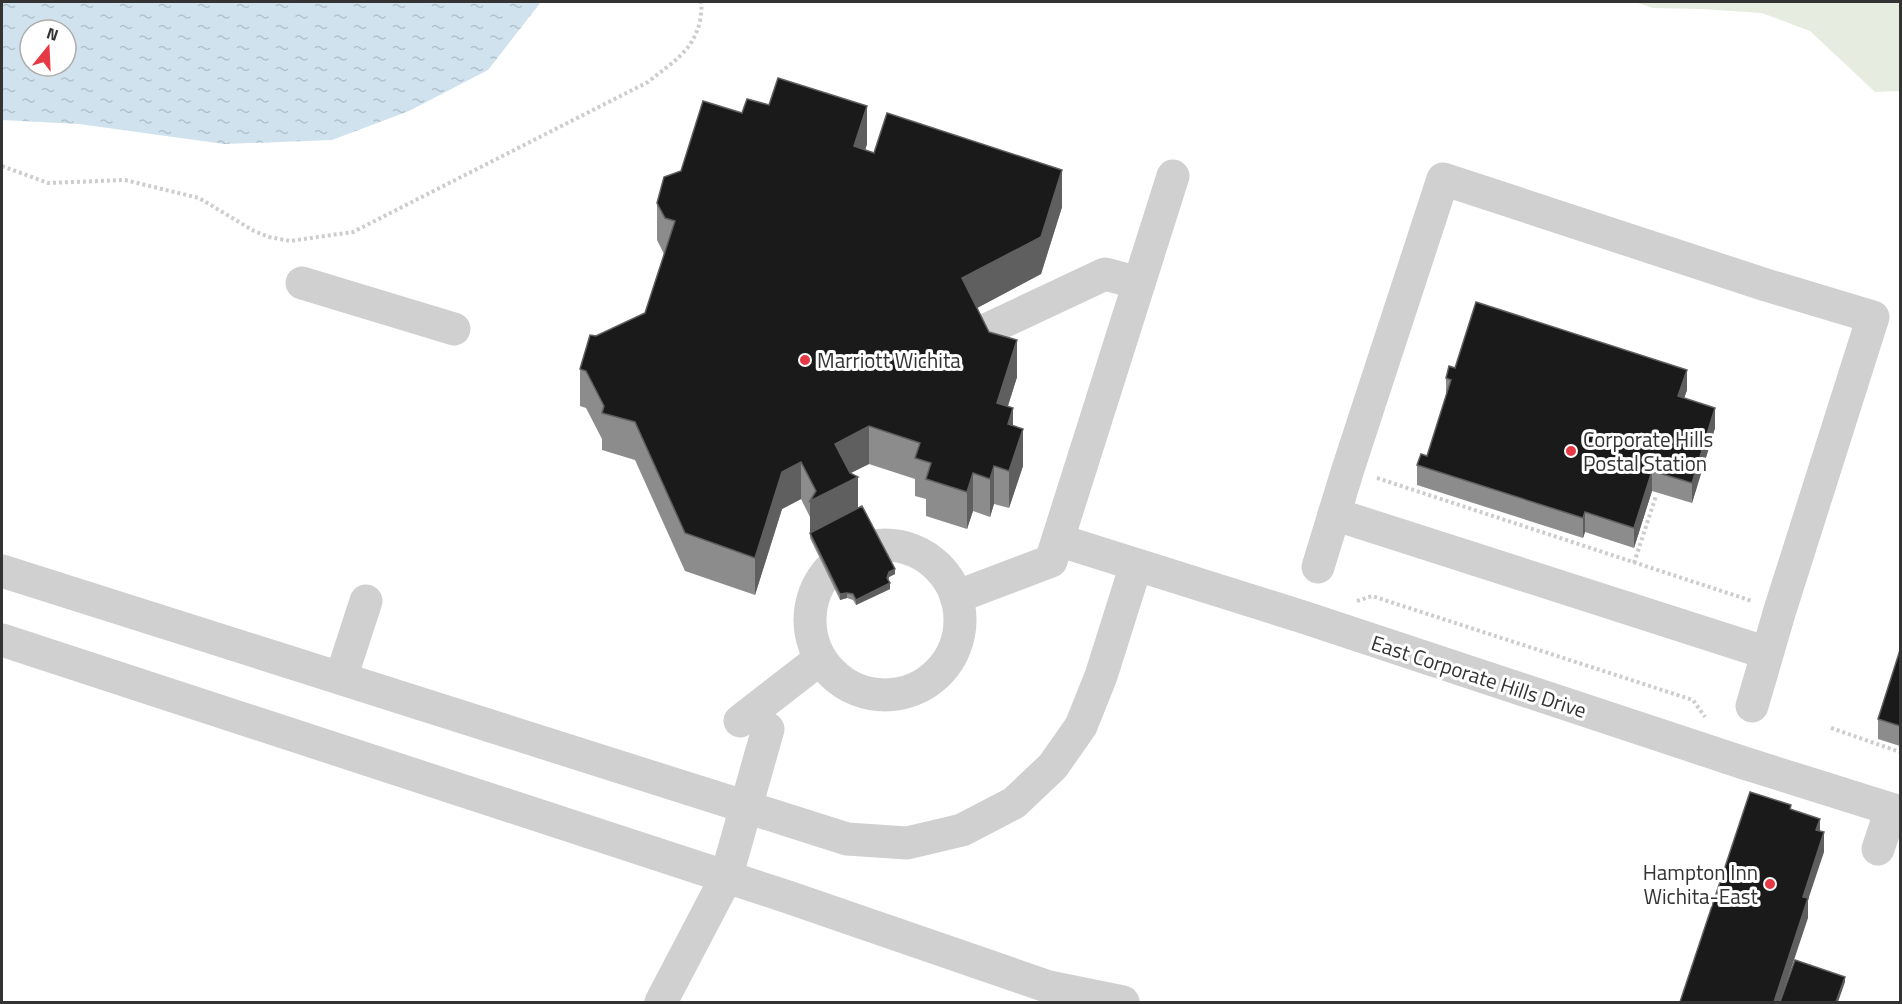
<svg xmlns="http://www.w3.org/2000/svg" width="1902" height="1004" font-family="'Titillium Web',sans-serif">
<defs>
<pattern id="water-ripples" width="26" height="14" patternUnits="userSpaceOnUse" patternTransform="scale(1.5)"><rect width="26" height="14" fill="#cfe2ee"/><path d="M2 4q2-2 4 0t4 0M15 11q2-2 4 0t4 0" fill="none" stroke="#b2c2cd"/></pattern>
</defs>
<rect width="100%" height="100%" fill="#fff"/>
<polygon fill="#e6ecdf" points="1635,2 1900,2 1900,91 1875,92 1810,31 1762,13 1702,9 1653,8"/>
<path fill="url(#water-ripples)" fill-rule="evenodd" d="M2,2H541L488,70L409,111L332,140L224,144L79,124L2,120ZM30,30H66V66H30Z"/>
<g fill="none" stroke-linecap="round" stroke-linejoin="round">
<g stroke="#cdcdcd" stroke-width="4" stroke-dasharray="3 3" stroke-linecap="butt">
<path d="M2,166L48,183L125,180L199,198L254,231L269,237L290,241L353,232L648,82C671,63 693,52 700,21C701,14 702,8 701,2"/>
<polyline points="1377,478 1752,601"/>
<polyline points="1634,563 1656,496"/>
<polyline points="1357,601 1372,596 1693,700 1705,717"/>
<polyline points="1831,728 1900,752"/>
</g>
<g stroke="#d0d0d0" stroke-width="33">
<polyline points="302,283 454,329"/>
<polyline points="973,336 1105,274 1139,283"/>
<polyline points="1334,514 1767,653"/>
<polyline points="1058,540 1303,617 1744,763 1900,812"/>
<circle cx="885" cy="620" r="75"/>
<polyline points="1318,567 1348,469 1443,179 1766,285 1873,317 1780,610 1752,706"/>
<polyline points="2,571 847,839 907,843 962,830 1014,803 1053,766 1081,726 1101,676 1136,565"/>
<polyline points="956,597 1051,561 1173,176"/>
<polyline points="2,640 788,897 1049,987 1123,1002"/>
<polyline points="341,678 366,601"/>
<polyline points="740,721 820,659"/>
<polyline points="1878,849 1891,810"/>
<polyline points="661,1002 726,878 768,729"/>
</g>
</g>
<g fill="#8c8c8c">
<polygon points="742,113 867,144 865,150 1062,207 1041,274 977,308 989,332 1017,377 1008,406 1023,466 1009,508 994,504 990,517 973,511 967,529 926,516 926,499 915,496 915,479 869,464 850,473 858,508 895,574 889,577 888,580 890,589 856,605 853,600 847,598 840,600 810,538 810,517 801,499 782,509 755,595 685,571 635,460 602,450 602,439 586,408 580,406 580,369 596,336 645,313 664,254 657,240 657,203 681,171"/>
<polygon points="1455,368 1687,390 1684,398 1715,428 1692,503 1652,491 1634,548 1585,532 1583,538 1417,485 1417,465 1427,456 1446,398 1446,378"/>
<polygon points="1900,650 1900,746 1878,739 1878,719"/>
</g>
<g fill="#5f5f5f">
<polygon points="867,106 867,144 854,184 854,146"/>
<polygon points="1062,170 1062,207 1041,274 962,316 962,278"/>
<polygon points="1017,340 1017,377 997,440 997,403"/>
<polygon points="1687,370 1687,390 1678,416 1678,396"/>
<polygon points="1013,408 1013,445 1008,424"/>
<polygon points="1715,408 1715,428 1692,503 1692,483"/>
<polygon points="869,426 869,464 835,481 835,444"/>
<polygon points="1023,429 1023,466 1009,508 1009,471"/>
<polygon points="801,462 801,499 782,509 755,595 755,558 782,472"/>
<polygon points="994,466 994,504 990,517 990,479"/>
<polygon points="1652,471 1652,491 1634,548 1634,528"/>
<polygon points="973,473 973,511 967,529 967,492"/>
<polygon points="858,477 858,514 810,533 810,501"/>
<polygon points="1585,512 1585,532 1583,538 1583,518"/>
<polygon points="895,569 895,574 889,577 887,584 887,578 889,572"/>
<polygon points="890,583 890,589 856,605 856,600"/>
<polygon points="847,593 847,598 840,600 840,594"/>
<polygon points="1820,819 1820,839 1816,830"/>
<polygon points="1824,832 1824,852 1808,900 1808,918 1780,1002 1774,1002 1803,897"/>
<polygon points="1845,977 1845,982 1838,1002 1836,1002"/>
</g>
<g fill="#1a1a1a" stroke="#5f5f5f" stroke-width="1.5">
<polygon points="778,78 867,106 854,146 874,153 887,113 1062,170 1041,237 962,278 989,332 1017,340 997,403 1013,408 1008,424 1023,429 1009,471 994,466 990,479 973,473 967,492 926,479 931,463 915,458 920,443 869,426 835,444 850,473 858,477 810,501 816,491 801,462 782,472 755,558 685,533 635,422 602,413 604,406 586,371 580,369 590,335 596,336 645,313 675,221 665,218 657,203 664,177 681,171 703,101 742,113 747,99 769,105"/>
<polygon points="1476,302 1687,370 1678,396 1715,408 1692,483 1652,471 1634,528 1585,512 1583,518 1417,465 1421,454 1427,456 1451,380 1446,378 1449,366 1455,368"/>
<polygon points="862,506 895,569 889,572 887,578 890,583 856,600 853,594 847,593 840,594 810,533"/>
<polygon points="1900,650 1900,726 1878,719"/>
<polygon points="1750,792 1791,805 1790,809 1820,819 1816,830 1824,832 1803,897 1808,898 1774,1002 1680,1002"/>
<polygon points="1795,960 1845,977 1836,1002 1780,1002"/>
</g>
<g fill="#e63946" stroke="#fff" stroke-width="2">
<circle cx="805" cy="360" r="6"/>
<circle cx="1571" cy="451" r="6"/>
<circle cx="1770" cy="884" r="6"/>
</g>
<g text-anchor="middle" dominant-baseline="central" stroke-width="6" stroke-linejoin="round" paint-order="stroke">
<g font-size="21" fill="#333" stroke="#fff" text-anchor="start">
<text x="817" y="360">Marriott Wichita</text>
<text x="1583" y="439">Corporate Hills<tspan x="1583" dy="24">Postal Station</tspan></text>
<text x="1758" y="872" text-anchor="end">Hampton Inn<tspan x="1758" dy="24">Wichita-East</tspan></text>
</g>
<g font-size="21" fill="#333" stroke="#fff">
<text transform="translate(1479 676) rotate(18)">East Corporate Hills Drive</text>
</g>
</g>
<rect width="1902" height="1004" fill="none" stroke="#333333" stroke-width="6"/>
<g transform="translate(48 48) rotate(18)"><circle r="28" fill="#ffffff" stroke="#adadad" stroke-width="1.5"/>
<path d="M0-4.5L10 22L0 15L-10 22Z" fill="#e63946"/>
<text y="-9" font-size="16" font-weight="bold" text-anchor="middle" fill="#333333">N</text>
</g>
</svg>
